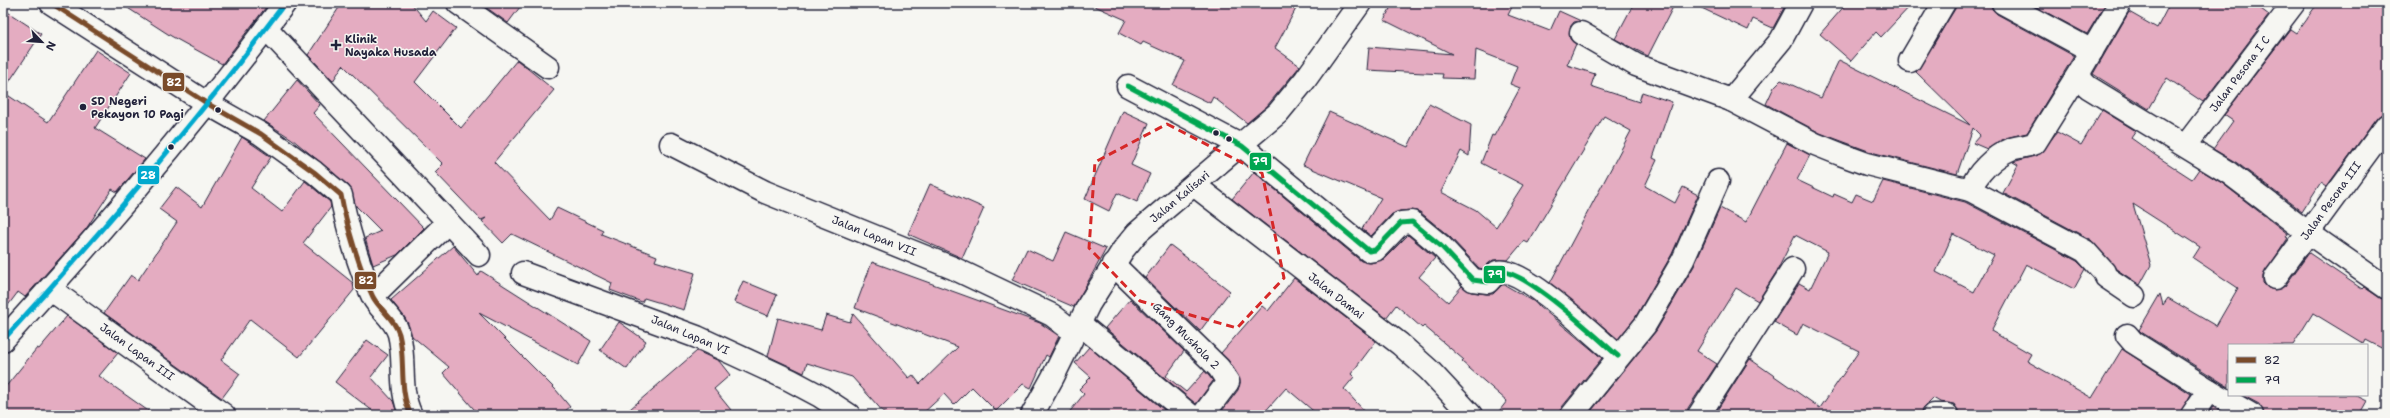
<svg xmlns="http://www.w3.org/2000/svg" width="2390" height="418" font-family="'Shantell Sans',sans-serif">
<rect width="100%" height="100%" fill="#f6f6f2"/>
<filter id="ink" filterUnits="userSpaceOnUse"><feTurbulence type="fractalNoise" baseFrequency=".025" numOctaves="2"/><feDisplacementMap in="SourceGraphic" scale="8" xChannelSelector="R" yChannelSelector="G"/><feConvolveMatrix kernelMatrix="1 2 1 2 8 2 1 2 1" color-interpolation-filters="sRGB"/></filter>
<g filter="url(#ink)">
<g fill="#e4acc1" stroke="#22223b" fill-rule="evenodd">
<polygon points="120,3 258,3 266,7 222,64 171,36"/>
<polygon points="342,3 411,3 426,21 433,11 456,28 415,82 461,128 517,60 554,90 494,162 550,220 557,208 603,230 601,234 657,256 655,261 695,273 684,310 644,298 642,302 610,290 612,283 512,234 503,243 482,221 486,218 481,220 435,172 443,164 343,65 333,81 308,55"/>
<polygon points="480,3 523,3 508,23"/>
<polygon points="1088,3 1299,3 1275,48 1300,66 1267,106 1247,123 1213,97 1210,103 1173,85 1185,61 1143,42 1141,45 1119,33 1126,20"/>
<polygon points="1393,3 1514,3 1508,15 1550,31 1559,11 1581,21 1574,22 1570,27 1570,39 1576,44 1567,65 1595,74 1591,86 1639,102 1642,92 1672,102 1653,158 1657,160 1645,186 1675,203 1683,187 1698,195 1672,254 1635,318 1618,339 1550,283 1631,131 1604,116 1528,243 1524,241 1508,260 1493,260 1483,269 1479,268 1450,237 1420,212 1411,210 1400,211 1392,214 1371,236 1362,229 1381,198 1303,165 1329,112 1408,147 1429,104 1471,125 1469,156 1461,151 1441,192 1476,210 1496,227 1523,185 1481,163 1492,135 1494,136 1520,88 1510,84 1517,66 1476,50 1474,79 1442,78 1443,74 1367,70 1369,47 1452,54 1384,20"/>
<polygon points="1634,3 1675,3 1648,56 1615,39"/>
<polygon points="1691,3 1777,3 1785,6 1773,28 1753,19 1748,30"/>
<polygon points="1847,3 1913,3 1881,37 1876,32 1851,61 1820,34"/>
<polygon points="1956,3 1991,3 1992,9 1997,14 2074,56 2027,133 2006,138 1987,149 1973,143 1980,135 1973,128 1957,174 1871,152 1820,133 1766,104 1774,87 1781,80 1821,98 1839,60 1970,125 1916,72 1955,9"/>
<polygon points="2029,3 2106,3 2087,34"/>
<polygon points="2170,3 2253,3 2269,15 2203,102 2167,78 2149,109 2093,74 2129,12 2157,28"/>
<polygon points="2318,3 2375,3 2387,12 2387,110 2377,118 2327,186 2321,182 2302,212 2237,163 2213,149 2233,121 2224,115 2290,29 2296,33"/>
<polygon points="3,9 41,34 3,91"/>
<polygon points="96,50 131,73 95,128 145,159 117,192 112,189 86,229 25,297 18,292 3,312 3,92 48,122"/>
<polygon points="297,80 320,105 313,113 424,228 397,255 373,265 365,238 381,231 356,206 349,186 292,139 264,121"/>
<polygon points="2102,110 2136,131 2131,138 2155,155 2192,179 2199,169 2222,183 2288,234 2286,237 2288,238 2263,276 2263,283 2268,288 2274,290 2285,286 2309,253 2362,289 2364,287 2380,298 2387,300 2387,351 2366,340 2364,344 2313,313 2293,345 2229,345 2229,387 2141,332 2139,330 2160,294 2163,305 2168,298 2216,326 2238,288 2193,258 2200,247 2133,204 2151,265 2140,285 2116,269 2091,240 2003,193 2018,165 2013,162 2040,154 2057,132 2081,145"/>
<polygon points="1123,111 1149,123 1131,165 1150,174 1137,202 1117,193 1109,211 1085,199"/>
<polygon points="242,137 271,157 251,188 282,212 305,181 330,202 331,207 303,243 353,283 354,290 299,357 250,319 221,360 240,374 222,398 104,313 131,275 138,280 177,222 159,209 176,187 202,207"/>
<path d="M1787,143L1810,155L1797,180L1833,197L1834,194L1852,202L1856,194L1873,201L1883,181L1965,202L2077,261L2085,269L2074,289L2026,264L1991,331L2031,354L2027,361L2092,398L2122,349L2191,394L2180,415H1960L1954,404L1940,402L1933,398L1923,408L1921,415H1714L1750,359L1820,408L1859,351L1803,323L1797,335L1774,322L1799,283L1810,289L1828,252L1795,235L1777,271L1758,301L1736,288L1697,351L1717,364L1688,408L1687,415H1588L1656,331L1694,266L1720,208L1746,222ZM1953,234L1994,255L1974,292L1936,272Z"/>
<polygon points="1254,172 1361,261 1371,263 1384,259 1408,235 1435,258 1419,277 1448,302 1462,286 1471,292 1487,294 1493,294 1502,285 1505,285 1533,301 1602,358 1562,407 1560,415 1496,415 1507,401 1462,362 1464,360 1424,326 1422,328 1396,305 1386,318 1232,199"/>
<polygon points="930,184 984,208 962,258 908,234"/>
<polygon points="1066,232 1106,249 1074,307 1012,280 1027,249 1053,261"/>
<polygon points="1170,245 1230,291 1200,331 1145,278"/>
<polygon points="453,246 478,276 481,271 591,341 578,365 479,313 556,390 570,407 560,415 479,415 443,373 449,367 412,336 405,318 391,300"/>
<polygon points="872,262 1040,323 1059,336 1049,357 1046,355 1031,388 1023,384 996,411 972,387 954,405 944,394 921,415 886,415 852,377 807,363 804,373 768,356 778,318 821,330 826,315 850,322 853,314 909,378 913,375 920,384 958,347 855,308"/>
<polygon points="1294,278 1376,341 1351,374 1354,377 1344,389 1368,415 1318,415 1286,388 1262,415 1219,415 1238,390 1240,382 1229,361 1221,353 1262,306 1268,311"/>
<polygon points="743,281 777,295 768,316 734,302"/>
<polygon points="1130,299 1184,351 1166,376 1186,392 1205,371 1213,381 1196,404 1105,328"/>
<polygon points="67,316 118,353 99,376 154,415 3,415 3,390 37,348 39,349"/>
<polygon points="619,322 646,341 627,369 600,350"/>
<polygon points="367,340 388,355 371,377 393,401 398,415 378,415 335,382"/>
<polygon points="1089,347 1170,415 1067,415 1084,394 1079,389 1091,377 1075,363"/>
<polygon points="697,351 719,361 730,375 714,389 735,415 623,415"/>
<polygon points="2242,395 2355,395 2367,401 2359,415 2264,415 2259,404"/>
<polygon points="2213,407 2227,415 2207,415"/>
</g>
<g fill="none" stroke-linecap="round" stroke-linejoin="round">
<g stroke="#22223b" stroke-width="25">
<g id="minor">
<path d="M51,3L208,104L261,134L314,172L341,195C346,224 360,270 373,297C380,310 395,319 399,334C406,361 398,389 411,415"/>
<polyline points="458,3 548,67"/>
<polyline points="2003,3 2092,51"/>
<polyline points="2120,3 2080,71 2081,80 2088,87 2229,173 2307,232 2387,288"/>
<polyline points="266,28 479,255"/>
<polyline points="1581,33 1636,65 1731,100 1815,144 1840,154 1867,164 1970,190 2085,251 2104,272 2106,277 2134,296"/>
<polyline points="1910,61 1944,3"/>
<path d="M1128,86L1242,146L1369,251L1375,250L1401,223L1412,222L1441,246L1473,280L1488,282L1497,272C1521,265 1598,339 1618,356"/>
<polyline points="1731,100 1781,40 1801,3"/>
<polyline points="671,144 765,192 953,268 1014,297 1052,315 1075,333"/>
<polyline points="2186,145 2294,3"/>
<polyline points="1194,185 1400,344 1429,370 1471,415"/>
<path d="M1970,190C1977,173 1994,156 2011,149C2019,146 2027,147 2035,143L2080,71"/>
<polyline points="1113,264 1219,368 1228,382 1203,415"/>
<polyline points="523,273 697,337 790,380 820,396 849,415"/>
<polyline points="2275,278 2387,125"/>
<polyline points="50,289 224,415"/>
<polyline points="380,289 448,222"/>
<polyline points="1080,324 1190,415"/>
<polyline points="2127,335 2133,342 2209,390"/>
<path d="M3,340C102,232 197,120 285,3"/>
<polyline points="1032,415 1053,377 1089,304 1123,250 1137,233 1159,214 1278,113 1305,80 1360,3"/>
<polyline points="1572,415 1645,325 1683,260 1718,181"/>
<polyline points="1699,415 1793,269"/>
<polyline points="1934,415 1947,415"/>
<polyline points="2192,415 2209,390 2252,415"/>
</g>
</g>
<use href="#minor" stroke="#f6f6f2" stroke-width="22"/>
<g stroke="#f6f6f2" stroke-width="8">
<path id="bus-1" d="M51,3L208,104L261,134L314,172L341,195C346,224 360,270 373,297C380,310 395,319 399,334C406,361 398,389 411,415"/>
</g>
<g stroke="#f6f6f2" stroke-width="8">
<path id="bus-2" d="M1128,86L1242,146L1369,251L1375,250L1401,223L1412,222L1441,246L1473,280L1488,282L1497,272C1521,265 1598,339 1618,356"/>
</g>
<g stroke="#f6f6f2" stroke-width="8">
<path id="bus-3" d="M3,340C102,232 197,120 285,3"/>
</g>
<use href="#bus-1" stroke="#7a4b2a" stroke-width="5"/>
<use href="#bus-2" stroke="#00a651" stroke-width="5"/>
<use href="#bus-3" stroke="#00a9ce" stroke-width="5"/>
</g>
</g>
<path fill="none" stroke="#d62828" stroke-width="3" stroke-dasharray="8 5" stroke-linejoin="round" d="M1167,124L1262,173L1284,278L1237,328L1140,301L1089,248L1095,162Z"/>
<g fill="#22223b" stroke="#f6f6f2" stroke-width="1.5">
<path d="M334 39h4v4h4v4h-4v4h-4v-4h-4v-4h4z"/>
<circle cx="83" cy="107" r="4"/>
<circle cx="218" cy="110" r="3.5"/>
<circle cx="1216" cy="133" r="3.5"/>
<circle cx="1229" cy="139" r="3.5"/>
<circle cx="171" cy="147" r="3.5"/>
</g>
<g text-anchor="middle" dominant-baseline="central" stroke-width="3" stroke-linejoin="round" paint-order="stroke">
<g font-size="11" font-weight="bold" fill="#22223b" stroke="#f6f6f2" text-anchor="start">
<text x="345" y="39">Klinik<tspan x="345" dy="13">Nayaka Husada</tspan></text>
<text x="91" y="101">SD Negeri<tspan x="91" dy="13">Pekayon 10 Pagi</tspan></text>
</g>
<g font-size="11" fill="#22223b" stroke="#f6f6f2">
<text transform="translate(2240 74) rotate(-53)">Jalan Pesona I C</text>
<text transform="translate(1180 197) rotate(-40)">Jalan Kalisari</text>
<text transform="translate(2331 201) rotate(-54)">Jalan Pesona III</text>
<text transform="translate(874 236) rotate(22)">Jalan Lapan VII</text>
<text transform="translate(1336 296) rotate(38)">Jalan Damai</text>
<text transform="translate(690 335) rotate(23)">Jalan Lapan VI</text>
<text transform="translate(1186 336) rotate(45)">Gang Mushola 2</text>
<text transform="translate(137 352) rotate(36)">Jalan Lapan III</text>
</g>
</g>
<g stroke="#f6f6f2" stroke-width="1.5">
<rect x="162" y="72" width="23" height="20" rx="4" fill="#7a4b2a"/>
<rect x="1249" y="152" width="23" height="19" rx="4" fill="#00a651"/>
<rect x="137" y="165" width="23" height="20" rx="4" fill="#00a9ce"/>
<rect x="1483" y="265" width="23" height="19" rx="4" fill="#00a651"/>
<rect x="354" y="271" width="23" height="19" rx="4" fill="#7a4b2a"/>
</g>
<g font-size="11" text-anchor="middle" font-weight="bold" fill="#fff">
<text x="174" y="86">82</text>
<text x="1260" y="165">79</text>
<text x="148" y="179">28</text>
<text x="1495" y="278">79</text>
<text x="366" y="284">82</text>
</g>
<rect width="2390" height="418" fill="none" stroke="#f6f6f2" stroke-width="16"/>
<rect x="8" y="8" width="2374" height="402" fill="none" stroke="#22223b" stroke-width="1.5" filter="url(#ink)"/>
<rect x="2228" y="344" width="140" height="52" fill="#f6f6f2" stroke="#a1a1a9"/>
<rect x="2236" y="357" width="20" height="6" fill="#7a4b2a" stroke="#a1a1a9"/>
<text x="2264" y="364" font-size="12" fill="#22223b">82</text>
<rect x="2236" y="377" width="20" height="6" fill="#00a651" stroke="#a1a1a9"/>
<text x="2264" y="384" font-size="12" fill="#22223b">79</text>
<g transform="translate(42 42) rotate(115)" stroke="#f6f6f2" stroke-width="3" paint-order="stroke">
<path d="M0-3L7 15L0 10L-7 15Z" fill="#22223b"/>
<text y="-6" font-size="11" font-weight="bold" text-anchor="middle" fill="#22223b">N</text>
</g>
</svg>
